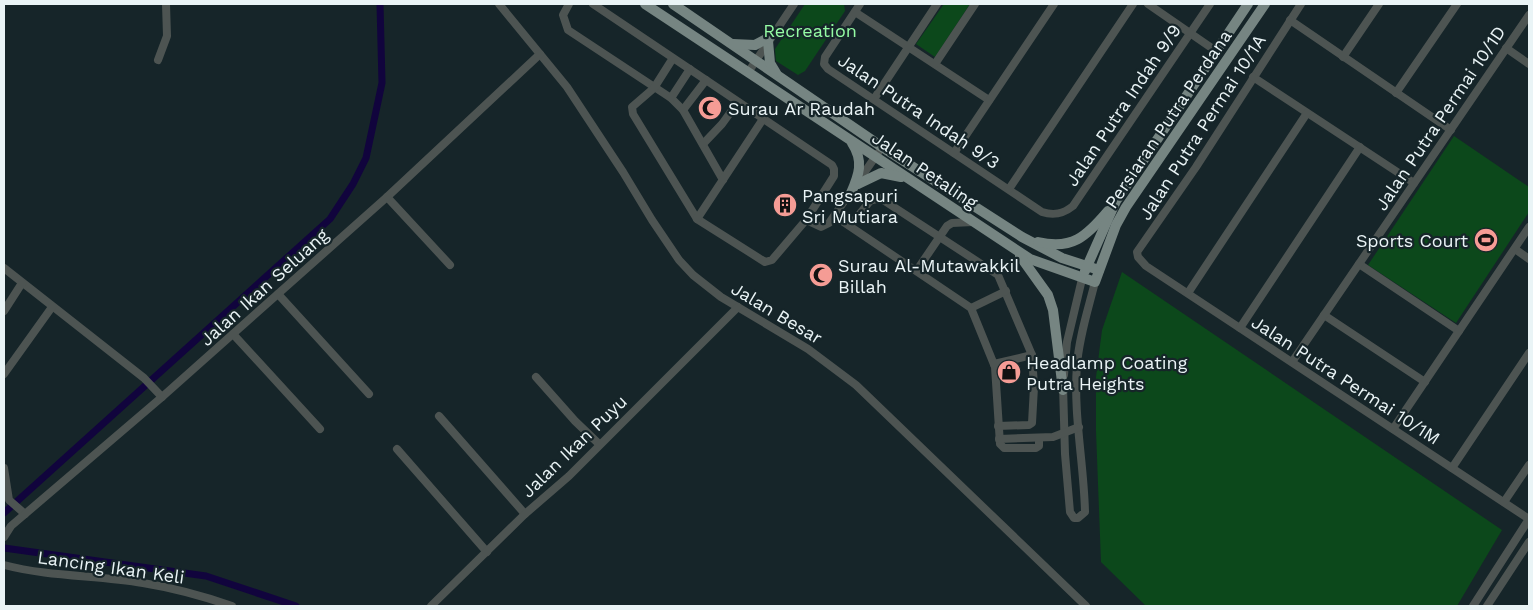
<svg xmlns="http://www.w3.org/2000/svg" width="1533" height="610" font-family="'Work Sans',sans-serif">
<rect width="100%" height="100%" fill="#162529"/>
<g fill="#0c481b">
<polygon points="805,4 844,4 845,11 805,71 798,75 776,61 775,49"/>
<polygon points="944,4 970,4 935,57 916,44"/>
<polygon points="1454,136 1529,187 1529,212 1456,323 1368,265"/>
<polygon points="1122,272 1502,530 1457,606 1146,606 1101,562 1096,431 1096,377 1102,330"/>
</g>
<g fill="none" stroke-linecap="round" stroke-linejoin="round">
<g stroke="#11043d" stroke-width="7">
<polyline points="4,513 330,219 353,184 366,158 382,83 380,4"/>
<polyline points="4,548 206,576 296,606"/>
</g>
<g stroke="#4d5452" stroke-width="8">
<polyline points="499,4 567,87 623,172 652,220 679,260 693,275 721,297 808,349 856,385 1086,606"/>
<polyline points="569,4 563,15 568,30 671,98 683,110 723,180"/>
<polyline points="593,4 832,165 834,169 834,176 806,220 772,260 765,262 697,219 633,114 632,107 654,88 673,58"/>
<path d="M860,4L825,57L824,64L828,69L1042,212C1054,216 1063,214 1073,206L1210,4"/>
<polyline points="1148,4 1216,51"/>
<polyline points="1301,4 1196,167 1137,252 1138,257 1146,266 1529,519 1473,606"/>
<polyline points="855,12 989,100"/>
<polyline points="1290,20 1451,130"/>
<polyline points="1506,48 1529,64"/>
<polyline points="1343,57 1379,4"/>
<polyline points="158,60 167,36 166,4"/>
<polyline points="935,64 975,4"/>
<polyline points="749,71 794,4"/>
<polyline points="1253,77 1414,183"/>
<polyline points="1396,93 1457,4"/>
<polyline points="671,98 690,69"/>
<polyline points="874,99 937,4"/>
<polyline points="683,110 706,80"/>
<polyline points="703,144 722,124 738,102"/>
<polyline points="954,153 1054,4"/>
<polyline points="1009,189 1133,4"/>
<polyline points="387,197 450,265"/>
<polyline points="836,217 971,308 995,367 1000,444 1004,448 1036,448 1039,446 1039,438"/>
<polyline points="697,219 763,119"/>
<polyline points="806,220 821,227 829,223 878,153"/>
<polyline points="850,226 870,201 880,198 998,275 1032,355 1034,387 1032,423 1029,425 998,426"/>
<polyline points="1515,249 1529,259"/>
<polyline points="1359,264 1459,331"/>
<polyline points="4,268 144,378 162,397"/>
<polyline points="917,270 947,226 952,223 973,222"/>
<polyline points="1188,293 1307,113"/>
<polyline points="278,294 369,394"/>
<polyline points="971,308 1006,291"/>
<polyline points="4,311 22,283"/>
<polyline points="1324,315 1425,382"/>
<polyline points="1240,328 1360,147"/>
<polyline points="233,334 320,429"/>
<polyline points="1292,362 1529,15"/>
<polyline points="994,364 1032,355"/>
<polyline points="4,374 52,307"/>
<polyline points="1064,375 1067,342 1082,279"/>
<polyline points="536,377 575,421 599,444"/>
<path d="M1063,386L1065,454L1070,512L1074,518H1078L1085,512C1084,464 1073,414 1077,365C1079,337 1088,310 1095,282"/>
<polyline points="439,416 525,514"/>
<polyline points="1393,429 1529,227"/>
<polyline points="999,439 1053,437 1079,427"/>
<polyline points="397,449 487,552"/>
<polyline points="4,468 9,500 25,514"/>
<polyline points="1452,468 1529,353"/>
<polyline points="1504,502 1529,465"/>
<polyline points="4,537 11,526 162,397 387,197 540,54"/>
<path d="M4,565C50,577 97,575 143,583C174,588 203,596 232,606"/>
<polyline points="431,606 525,514 569,476 738,307"/>
<polyline points="1487,606 1529,542"/>
</g>
<g stroke="#768582" stroke-width="10">
<polyline points="645,4 1030,259 1095,282 1116,225 1126,207 1265,4"/>
<polyline points="673,4 882,147 1022,237 1062,258 1099,270"/>
<polyline points="768,41 770,63 776,73"/>
<polyline points="733,44 755,45 770,37"/>
<polyline points="858,184 881,173 901,177"/>
<path d="M851,193C859,175 864,161 852,143"/>
<path d="M1038,242C1072,250 1086,237 1108,211"/>
<polyline points="1020,256 1048,295 1053,310 1063,390"/>
<polyline points="1085,271 1116,201 1248,4"/>
</g>
</g>
<defs>
<g id="mosque-disc" transform="scale(1.25)"><circle r="9.5" fill="#f59c95" stroke="#162529"/><path d="M3.5-4.9A6 6 0 1 0 3.5 4.9A5 5 0 1 1 3.5-4.9Z" fill="#111"/></g>
<g id="building-disc" transform="scale(1.25)"><circle r="9.5" fill="#f59c95" stroke="#162529"/><path d="M-4-6H4V6H1V3H-1V6H-4ZM-2.5-4.3h1.7v1.8h-1.7ZM.8-4.3h1.7v1.8H.8ZM-2.5-1h1.7V.8h-1.7ZM.8-1h1.7V.8H.8Z" fill="#111"/></g>
<g id="stadium-disc" transform="scale(1.25)"><circle r="9.5" fill="#f59c95" stroke="#162529"/><path d="M0-5a6.5 5 0 1 0 0 10a6.5 5 0 1 0 0-10ZM-3.5-1.8h7v3.6h-7Z" fill="#111"/></g>
<g id="shop-disc" transform="scale(1.25)"><circle r="9.5" fill="#f59c95" stroke="#162529"/><path d="M-5-2.5h2.3a2.7 3.5 0 0 1 5.4 0H5L5.5 6h-11ZM-1.5-2.5h3a1.5 2.3 0 0 0-3 0Z" fill="#111"/></g>
</defs>
<g fill-rule="evenodd">
<use href="#mosque-disc" x="710" y="108"/>
<use href="#building-disc" x="785" y="205"/>
<use href="#stadium-disc" x="1486" y="240"/>
<use href="#mosque-disc" x="821" y="275"/>
<use href="#shop-disc" x="1009" y="372"/>
</g>
<g text-anchor="middle" dominant-baseline="central" stroke-width="4.5" stroke-linejoin="round" paint-order="stroke">
<g font-size="18" fill="#95fca4" stroke="#162529">
<text x="810" y="30">Recreation</text>
</g>
<g font-size="18" fill="#eaf4f6" stroke="#162529">
<text transform="translate(1123 105) rotate(-56)">Jalan Putra Indah 9/9</text>
<text transform="translate(919 111) rotate(34)">Jalan Putra Indah 9/3</text>
<text transform="translate(1440 118) rotate(-56)">Jalan Putra Permai 10/1D</text>
<text transform="translate(1168 119) rotate(-56)">Persiaran Putra Perdana</text>
<text transform="translate(1202 127) rotate(-57)">Jalan Putra Permai 10/1A</text>
<text transform="translate(925 170) rotate(34)">Jalan Petaling</text>
<text transform="translate(264 287) rotate(-42)">Jalan Ikan Seluang</text>
<text transform="translate(777 313) rotate(31)">Jalan Besar</text>
<text transform="translate(1346 380) rotate(33)">Jalan Putra Permai 10/1M</text>
<text transform="translate(574 446) rotate(-44)">Jalan Ikan Puyu</text>
<text transform="translate(111 567) rotate(8)">Lancing Ikan Keli</text>
</g>
<g font-size="18" fill="#eaf4f6" stroke="#162529" text-anchor="start">
<text x="728" y="108">Surau Ar Raudah</text>
<text x="802" y="195">Pangsapuri<tspan x="802" dy="21">Sri Mutiara</tspan></text>
<text x="1468" y="240" text-anchor="end">Sports Court</text>
<text x="838" y="265">Surau Al-Mutawakkil<tspan x="838" dy="21">Billah</tspan></text>
<text x="1026" y="362">Headlamp Coating<tspan x="1026" dy="21">Putra Heights</tspan></text>
</g>
</g>
<rect width="1533" height="610" fill="none" stroke="#eaf4f6" stroke-width="10"/>
</svg>
